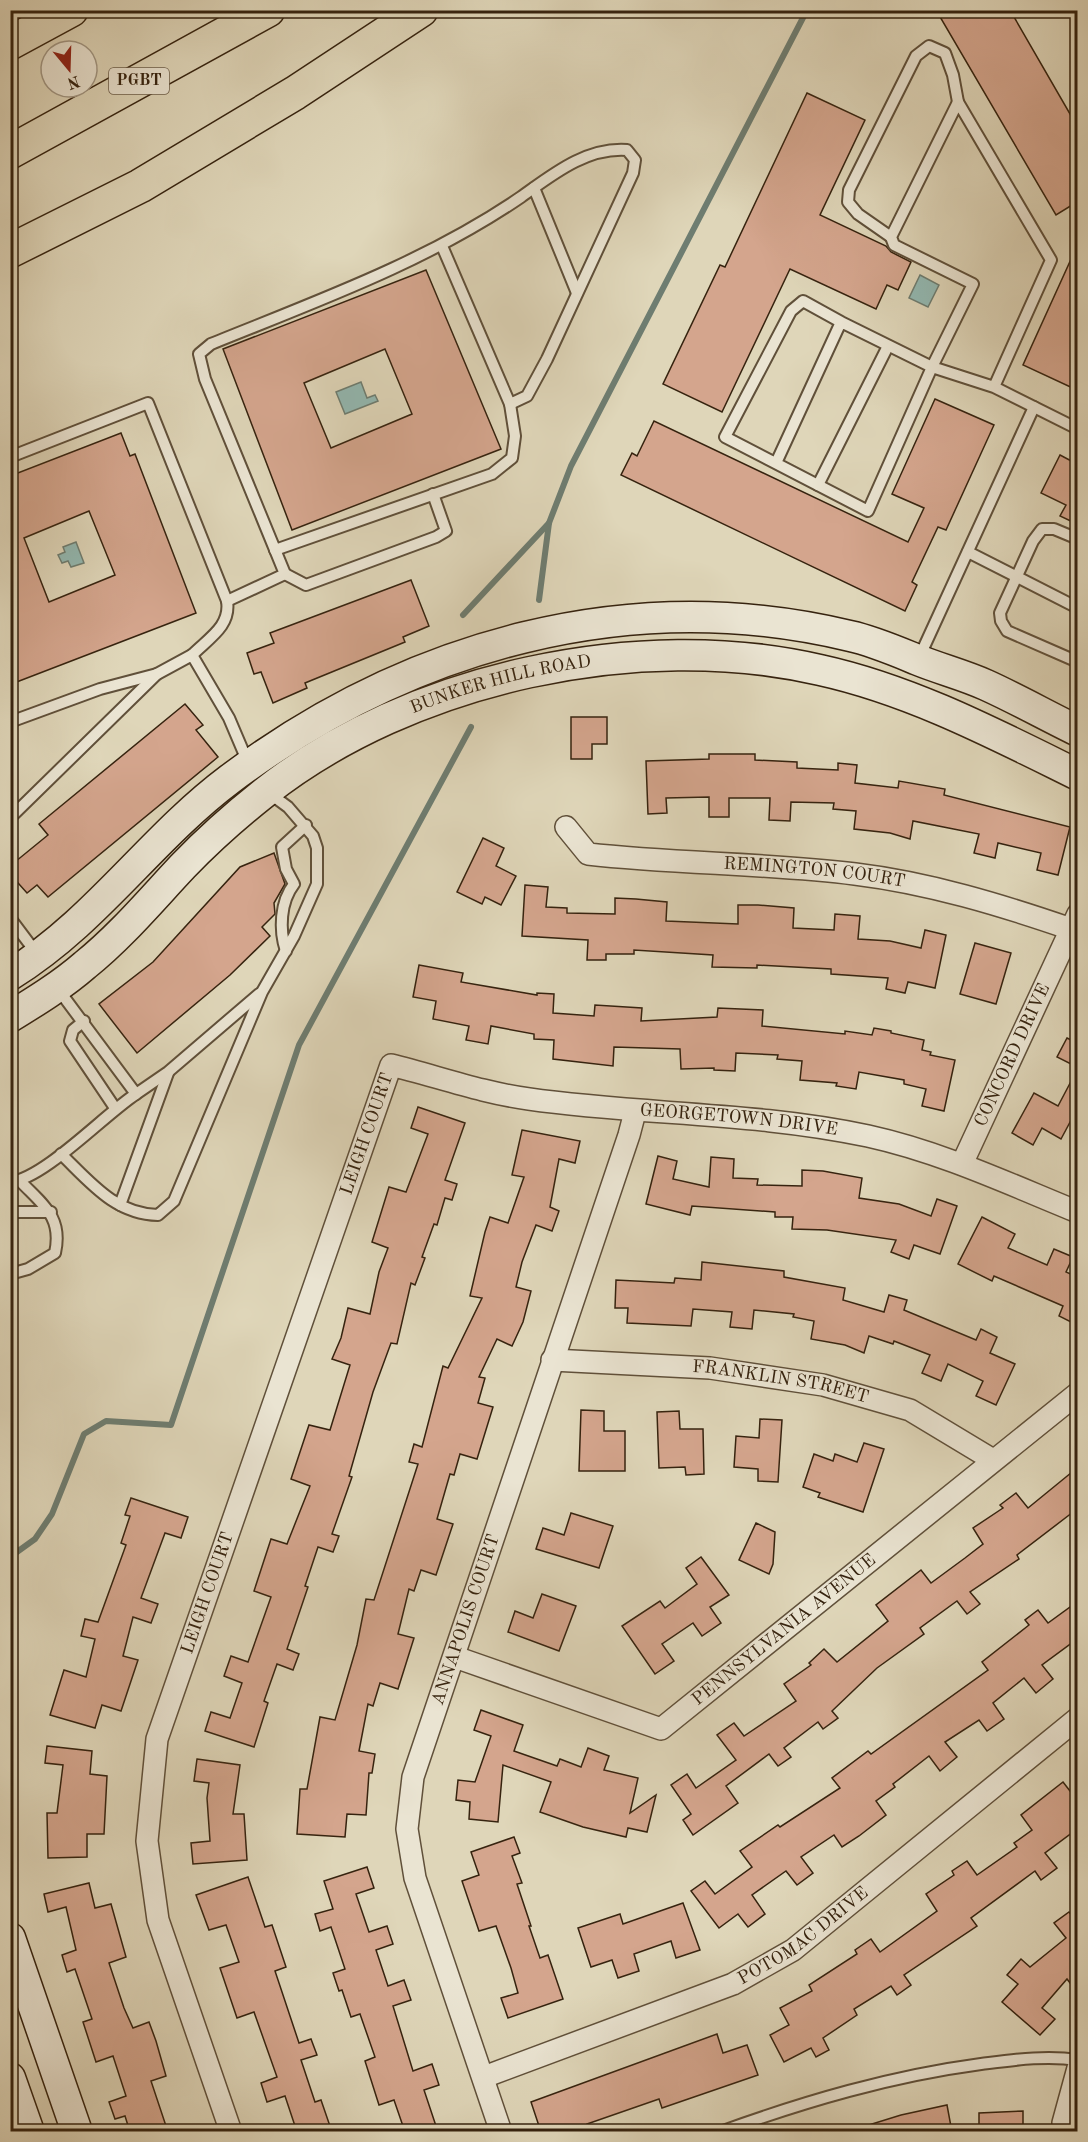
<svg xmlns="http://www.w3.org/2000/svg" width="1088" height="2142" font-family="'Old Standard TT',serif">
<rect width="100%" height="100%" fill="#dfd6b9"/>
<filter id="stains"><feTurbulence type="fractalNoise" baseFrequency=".00333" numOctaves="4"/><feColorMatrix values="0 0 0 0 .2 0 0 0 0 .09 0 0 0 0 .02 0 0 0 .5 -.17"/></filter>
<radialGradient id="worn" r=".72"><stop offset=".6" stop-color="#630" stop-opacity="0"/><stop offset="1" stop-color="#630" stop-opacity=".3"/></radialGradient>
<g fill="#93b9b2" stroke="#6e7d71" stroke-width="1.5">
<polygon points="920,275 939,285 928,307 909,298"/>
<polygon points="361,382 367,398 375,395 378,401 345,414 336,392"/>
<polygon points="76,542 84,563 71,567 68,561 62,563 58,555 65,552 63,547"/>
</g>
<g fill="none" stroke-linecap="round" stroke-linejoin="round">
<g stroke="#6e7d71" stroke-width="6">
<polyline points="539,600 549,523 571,466 807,10"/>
<polyline points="463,615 549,523"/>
<polyline points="10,1557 35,1539 52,1514 84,1434 106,1421 171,1425 299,1045 471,727"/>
</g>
</g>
<g fill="#d4a58d" stroke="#36230f" stroke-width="1.5" fill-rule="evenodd">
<polygon points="936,10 1010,10 1077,126 1077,202 1056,215"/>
<polygon points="807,93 865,120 820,215 886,246 891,252 911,262 898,290 887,285 876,309 790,269 722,412 663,384 720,265 725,267"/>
<polygon points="1077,246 1077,390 1023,365"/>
<path d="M426,270L501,449L292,530L223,349ZM385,349L412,414L331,448L304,383Z"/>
<polygon points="935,399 994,425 946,530 938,527 912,582 917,585 905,611 621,475 632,453 637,456 654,421 908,542 924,508 892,494"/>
<path d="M121,433L130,456L135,454L196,613L14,683L10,675V476ZM89,511L115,575L49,602L24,538Z"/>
<polygon points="1060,455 1077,464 1077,524 1060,516 1066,505 1041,493"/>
<polygon points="411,580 429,626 403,637 405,642 305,683 307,688 273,703 261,672 254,674 247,653 274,643 270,633"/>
<polygon points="185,704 203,725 196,730 218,757 48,897 37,885 27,893 10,874 10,866 48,835 39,824"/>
<polygon points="571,717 607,717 607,744 592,744 592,759 571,759"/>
<polygon points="709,754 755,754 755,760 797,762 797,768 838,770 838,763 857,765 855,783 898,788 899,781 945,789 944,795 1070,827 1058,875 1037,870 1041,853 998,843 995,858 974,853 979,834 913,821 910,839 890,833 854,829 856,811 833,809 834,803 791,802 790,821 769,820 770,798 729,798 729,817 709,817 709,797 666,798 667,813 648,814 646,761 709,759"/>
<polygon points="483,838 504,848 496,866 516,876 501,905 485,897 482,904 457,892"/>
<polygon points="274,853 285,884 274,903 275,914 262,927 270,936 230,975 137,1053 99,1004 153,962 240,867"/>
<polygon points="525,885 548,887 546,907 567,908 567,913 615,914 615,898 636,899 667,902 666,921 738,924 738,905 758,905 794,908 793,928 834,930 835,914 860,916 858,939 890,941 921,948 925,930 946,935 935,988 908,982 905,993 886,989 888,978 831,974 831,969 757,965 757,968 712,967 713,955 634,950 634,954 606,954 606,960 587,960 588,940 522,936"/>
<polygon points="975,943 1011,953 996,1004 960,994"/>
<polygon points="419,965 463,973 461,982 537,995 537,993 554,994 553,1013 594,1016 595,1005 642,1008 641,1021 717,1017 718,1008 763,1010 762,1026 845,1034 845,1031 872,1035 874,1028 891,1031 891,1033 924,1040 922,1050 931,1052 930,1055 955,1060 944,1111 922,1106 926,1089 904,1084 904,1080 859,1072 856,1089 836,1086 837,1083 800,1080 802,1061 777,1059 778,1055 736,1053 735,1071 714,1070 714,1068 681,1069 680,1049 614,1047 613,1066 553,1059 554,1040 534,1039 534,1034 491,1026 488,1044 466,1040 469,1026 433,1019 436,1001 413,997"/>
<polygon points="1067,1038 1077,1043 1077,1067 1057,1057"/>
<polygon points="1077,1070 1077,1109 1061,1139 1042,1128 1033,1145 1012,1133 1034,1093 1058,1106"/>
<polygon points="418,1107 465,1123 445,1180 457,1184 452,1200 445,1198 437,1225 434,1224 422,1257 425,1258 415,1285 411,1283 397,1344 391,1343 373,1392 349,1476 352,1477 332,1534 339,1536 333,1552 318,1547 305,1586 308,1587 287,1649 299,1654 293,1670 277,1664 264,1701 268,1703 254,1747 205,1731 211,1712 230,1718 242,1683 224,1676 231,1656 248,1662 271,1597 254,1591 271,1539 287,1544 310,1486 291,1479 309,1425 330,1430 350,1365 332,1359 341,1338 348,1308 370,1314 379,1272 388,1248 372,1242 389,1187 406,1192 428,1134 411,1128"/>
<polygon points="522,1130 580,1141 575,1163 559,1159 550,1207 559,1211 552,1231 536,1225 522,1262 516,1287 531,1291 523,1322 512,1346 497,1339 479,1377 485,1378 478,1403 493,1407 477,1459 460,1454 454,1475 450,1474 437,1519 453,1524 436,1575 421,1570 414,1591 409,1589 398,1634 414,1638 398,1689 380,1683 373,1706 368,1704 359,1751 375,1754 372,1773 369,1773 366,1815 347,1814 345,1837 297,1834 300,1789 307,1789 320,1717 335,1720 357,1645 366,1599 374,1600 418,1464 409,1462 414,1444 422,1447 443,1366 448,1368 482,1298 470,1296 485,1232 490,1217 508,1223 524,1177 512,1175"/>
<polygon points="658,1156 677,1161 673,1179 709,1187 711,1157 734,1159 733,1178 758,1179 757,1185 802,1186 802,1170 823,1171 862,1178 859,1198 899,1204 931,1216 937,1199 957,1206 940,1254 914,1245 909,1259 891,1252 896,1240 827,1230 792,1229 793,1217 775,1217 775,1212 692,1206 690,1215 646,1204"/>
<polygon points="982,1217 1015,1234 1008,1248 1047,1265 1054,1249 1073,1257 1066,1272 1077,1277 1077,1325 1059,1316 1063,1306 994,1276 992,1281 958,1264"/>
<polygon points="702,1262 784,1271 784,1277 845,1288 843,1300 884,1312 889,1295 907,1300 904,1310 976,1340 981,1329 997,1337 990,1353 1015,1364 996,1405 976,1396 983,1381 948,1364 941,1381 922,1373 930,1355 894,1341 893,1344 869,1336 864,1353 845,1345 811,1339 814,1321 793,1317 794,1314 754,1310 752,1329 730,1327 732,1312 693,1309 691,1326 627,1323 628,1308 615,1308 616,1280 674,1283 675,1278 701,1280"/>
<polygon points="581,1410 604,1411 604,1431 625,1431 625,1471 579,1471"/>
<polygon points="679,1411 680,1429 703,1429 704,1474 686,1475 685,1467 659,1468 657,1412"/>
<polygon points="760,1419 782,1420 778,1482 758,1481 758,1469 734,1467 736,1436 759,1438"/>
<polygon points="864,1443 884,1449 863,1512 818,1497 820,1493 803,1487 814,1454 833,1461 835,1454 857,1462"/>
<polygon points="1077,1468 1077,1509 1017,1555 1019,1559 970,1592 980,1604 967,1614 957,1601 920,1628 924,1634 877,1668 832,1711 838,1718 823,1729 818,1722 784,1748 791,1757 778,1766 769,1754 726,1786 738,1803 693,1835 683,1820 691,1814 671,1785 687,1774 696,1788 736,1760 717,1735 734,1723 744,1736 796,1701 784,1684 811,1665 809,1663 824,1649 837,1662 888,1621 876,1605 921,1570 931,1583 965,1558 983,1544 973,1528 1003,1508 1000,1505 1016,1493 1028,1508"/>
<polygon points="131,1498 188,1517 181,1538 165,1533 141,1598 158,1604 151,1623 133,1617 123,1656 138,1660 121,1711 102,1705 95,1728 50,1715 64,1670 86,1677 95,1639 81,1636 85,1619 98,1622 126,1545 121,1543 130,1516 125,1515"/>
<polygon points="571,1513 613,1526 599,1568 536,1549 543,1528 564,1535"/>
<polygon points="756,1523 775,1532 773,1564 769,1574 739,1560"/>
<polygon points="701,1557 729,1595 710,1607 721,1623 702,1636 693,1623 662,1644 674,1661 655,1674 622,1626 660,1601 665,1608 697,1584 686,1568"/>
<polygon points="542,1594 576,1606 559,1651 508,1632 515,1611 533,1618"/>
<polygon points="1077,1602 1077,1639 1042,1665 1053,1679 1036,1693 1024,1678 993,1703 1004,1719 987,1731 979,1720 945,1742 957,1757 940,1771 929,1756 893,1784 895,1787 876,1801 886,1815 859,1836 842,1847 834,1835 801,1857 813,1873 797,1885 786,1871 752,1895 765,1914 748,1927 738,1914 719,1928 691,1891 705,1881 715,1894 752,1867 740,1851 778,1825 780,1827 840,1788 832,1778 868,1751 871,1754 988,1670 982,1662 1029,1625 1025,1620 1038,1610 1048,1623"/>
<polygon points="481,1710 523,1725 514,1751 557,1766 560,1759 581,1767 588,1748 609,1756 604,1770 638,1778 630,1813 656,1795 647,1832 628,1828 626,1837 583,1827 540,1812 551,1782 503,1765 498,1822 469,1819 470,1802 456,1800 458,1780 475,1782 491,1736 474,1730"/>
<polygon points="47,1746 92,1751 90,1774 107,1776 104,1834 87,1834 87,1857 48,1858 47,1813 57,1813 63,1765 45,1763"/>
<polygon points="197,1759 240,1765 233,1814 244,1814 247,1860 193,1864 191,1843 210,1841 207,1798 209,1783 194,1781"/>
<polygon points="1063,1782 1077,1800 1077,1829 1045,1853 1057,1868 1041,1880 1035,1871 971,1918 977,1926 904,1975 911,1985 897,1995 891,1986 854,2009 857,2015 823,2038 829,2050 816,2057 811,2048 784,2062 770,2035 789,2025 780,2008 812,1991 809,1985 857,1954 855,1950 871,1939 880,1952 937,1911 926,1894 954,1875 952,1871 967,1861 977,1875 1017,1847 1014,1843 1032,1830 1021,1815"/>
<polygon points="514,1837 520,1853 512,1856 522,1883 517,1884 531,1926 529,1926 540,1958 548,1955 563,1999 508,2018 501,1998 518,1993 511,1968 496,1926 479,1931 462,1881 479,1875 471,1852"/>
<polygon points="367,1867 374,1888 356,1894 369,1932 387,1926 393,1944 376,1950 388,1986 404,1980 411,2000 393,2006 413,2071 432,2064 439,2085 424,2090 438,2132 405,2132 394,2100 379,2105 365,2061 375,2057 360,2014 351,2017 342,1990 339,1991 333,1973 345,1969 331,1927 320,1931 315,1914 333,1909 324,1881"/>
<polygon points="248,1877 265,1927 272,1925 286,1967 275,1971 299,2043 311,2039 317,2055 301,2060 315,2102 321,2100 332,2132 297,2132 285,2096 267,2102 261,2083 277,2077 254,2012 237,2018 220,1968 239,1962 226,1925 209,1930 196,1895"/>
<polygon points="89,1883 95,1908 111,1904 126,1957 109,1963 124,2008 133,2028 149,2022 156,2041 166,2076 151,2081 168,2132 130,2132 125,2116 115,2119 109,2102 126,2096 113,2056 96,2062 83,2022 92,2019 75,1969 67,1972 62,1955 76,1950 66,1907 48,1912 44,1894"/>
<polygon points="683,1903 700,1950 676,1958 671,1941 634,1954 639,1971 618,1978 612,1960 591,1967 578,1928 620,1914 623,1924"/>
<polygon points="1069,1912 1077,1921 1077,1992 1067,1979 1042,2008 1055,2019 1040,2035 1002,2002 1018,1984 1007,1975 1021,1959 1030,1967 1066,1938 1054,1923"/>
<polygon points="717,2034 723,2053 747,2045 758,2075 662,2108 659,2099 587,2124 589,2132 541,2132 531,2102"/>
<polygon points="947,2105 952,2132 860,2132 859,2128 901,2115"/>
<polygon points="1023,2111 1023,2132 979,2132 979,2113"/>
</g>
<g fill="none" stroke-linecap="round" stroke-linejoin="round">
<g stroke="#60503a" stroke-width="14">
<g id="service">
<polyline points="534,188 577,293"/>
<polyline points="891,237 858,214 848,202 849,190 916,56 929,46 945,53 953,75 958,102"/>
<polyline points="994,387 1051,260 958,102 891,237 894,245 973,284 932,367 994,387 1078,429"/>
<path d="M10,457L148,403L227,601C231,626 209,638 192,655"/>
<polyline points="776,463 841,322 932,367 868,511 725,437 791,311 803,301 841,322"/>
<polyline points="818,485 888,346"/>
<polyline points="1078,539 1054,529 1042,529 1033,541 1000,613 1001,621 1007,631 1078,662"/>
<polyline points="275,550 492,474 512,458 515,436 510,404"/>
<polyline points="968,552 1078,608"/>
<polyline points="285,574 306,585 436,537 446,531 433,494"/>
<path d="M227,601L285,574L205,379L199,354L211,344C317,301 426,262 521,197C552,175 586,147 627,150L635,160L633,173L547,359L527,396L510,404L442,246"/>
<polyline points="918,660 1034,407"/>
<polyline points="10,722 100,689 157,674"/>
<polyline points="10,818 157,674 192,655 229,718 249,765"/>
<polyline points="10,918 37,954"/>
<path d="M286,951C279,930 280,902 294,884L286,869L282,847L306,825"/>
<polyline points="84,1021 73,1030 70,1041 115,1108"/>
<polyline points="136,1094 168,1072 259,994"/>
<path d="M61,1154C91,1183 115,1214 158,1215L174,1201L262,992L294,936L317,884V848L313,836L288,807L269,793"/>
<path d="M10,1182C44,1179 105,1114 136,1094L58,989"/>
<polyline points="120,1205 168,1073"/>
<polyline points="10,1212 51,1212"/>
<path d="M10,1274L28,1269L55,1253C63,1217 43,1205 20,1181"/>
<path d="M720,2132C806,2101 891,2076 981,2064C1013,2060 1046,2055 1078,2060"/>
</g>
</g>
<g stroke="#60503a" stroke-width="24">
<g id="minor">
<path id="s1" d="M566,827L588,854C677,864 767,863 855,874C929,883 1001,905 1071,929"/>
<path id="s2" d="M962,1164L1078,914"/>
<path id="s3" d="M552,1360L710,1368L823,1385L910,1410L993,1460"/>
<path id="s4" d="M455,1657L661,1729L1078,1393"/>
<path id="s5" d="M484,2077L733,1984L793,1950L1078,1718"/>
<path id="s6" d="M231,2132L158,1920L147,1841L157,1739L391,1065C436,1076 483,1093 529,1099C641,1115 756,1112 868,1136C941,1152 1009,1184 1078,1212"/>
<path id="s7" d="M501,2132L415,1878L407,1829L413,1777L629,1135L635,1112"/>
<polyline points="1064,2132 1063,2123 1078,2068"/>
</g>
</g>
<g stroke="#36230f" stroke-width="33">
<g id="secondary">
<path d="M10,975C97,921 150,839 230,779C409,645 629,583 850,636C873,641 896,651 918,660C940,669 964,675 986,685C1017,699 1047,716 1078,731"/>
<path id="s8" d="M10,1017C36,1001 62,985 85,965C121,936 151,900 183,866C208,840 235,816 264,793C410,677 640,628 820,670C911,690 995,734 1078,775"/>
<polyline points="10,1938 77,2132"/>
<polyline points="10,2078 29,2132"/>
</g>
</g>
<g stroke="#36230f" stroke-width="36">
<g id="motorway">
<polyline points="10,43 71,10"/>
<polyline points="10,152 268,10"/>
<polyline points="10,251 140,186 295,93 421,10"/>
</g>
</g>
<use href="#service" stroke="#eae4d2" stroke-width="10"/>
<use href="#minor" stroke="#eae4d2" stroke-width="21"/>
<use href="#secondary" stroke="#eae4d2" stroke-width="30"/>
<use href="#motorway" stroke="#dfd6b9" stroke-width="33"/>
</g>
<g text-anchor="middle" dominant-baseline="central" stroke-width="4.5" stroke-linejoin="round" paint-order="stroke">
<rect fill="#eae4d2" stroke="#6c5d4a" stroke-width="1.5" x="109" y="68" width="60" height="26" rx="4.5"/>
<g font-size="16" font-weight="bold" fill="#36230f">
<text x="139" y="81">PGBT</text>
</g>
<g font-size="18" fill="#36230f" stroke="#eae4d2">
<text stroke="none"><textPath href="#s8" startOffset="603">BUNKER HILL ROAD</textPath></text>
<text stroke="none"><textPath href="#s1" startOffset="262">REMINGTON COURT</textPath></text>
<text stroke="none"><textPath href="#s2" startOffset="120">CONCORD DRIVE</textPath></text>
<text stroke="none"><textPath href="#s6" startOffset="1473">GEORGETOWN DRIVE</textPath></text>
<text stroke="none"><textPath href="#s6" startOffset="1047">LEIGH COURT</textPath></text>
<text stroke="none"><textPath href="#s3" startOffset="230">FRANKLIN STREET</textPath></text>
<text stroke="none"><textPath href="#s6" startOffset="561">LEIGH COURT</textPath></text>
<text stroke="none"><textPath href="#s7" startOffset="536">ANNAPOLIS COURT</textPath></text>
<text stroke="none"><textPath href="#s4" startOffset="376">PENNSYLVANIA AVENUE</textPath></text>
<text stroke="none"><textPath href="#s5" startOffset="351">POTOMAC DRIVE</textPath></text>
</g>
</g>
<rect width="1088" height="2142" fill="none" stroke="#dfd6b9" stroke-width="36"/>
<rect x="12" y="12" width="1064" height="2118" fill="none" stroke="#36230f" stroke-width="3"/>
<rect x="18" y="18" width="1052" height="2106" fill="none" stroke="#36230f" stroke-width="1.5"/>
<g transform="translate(69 69) rotate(161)"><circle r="28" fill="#eae4d2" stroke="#a29784" stroke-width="1.5"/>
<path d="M0-4.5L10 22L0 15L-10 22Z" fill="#8f2418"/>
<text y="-9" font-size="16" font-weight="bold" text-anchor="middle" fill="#36230f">N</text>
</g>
<rect width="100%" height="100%" filter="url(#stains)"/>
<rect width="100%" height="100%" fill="url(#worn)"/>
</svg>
